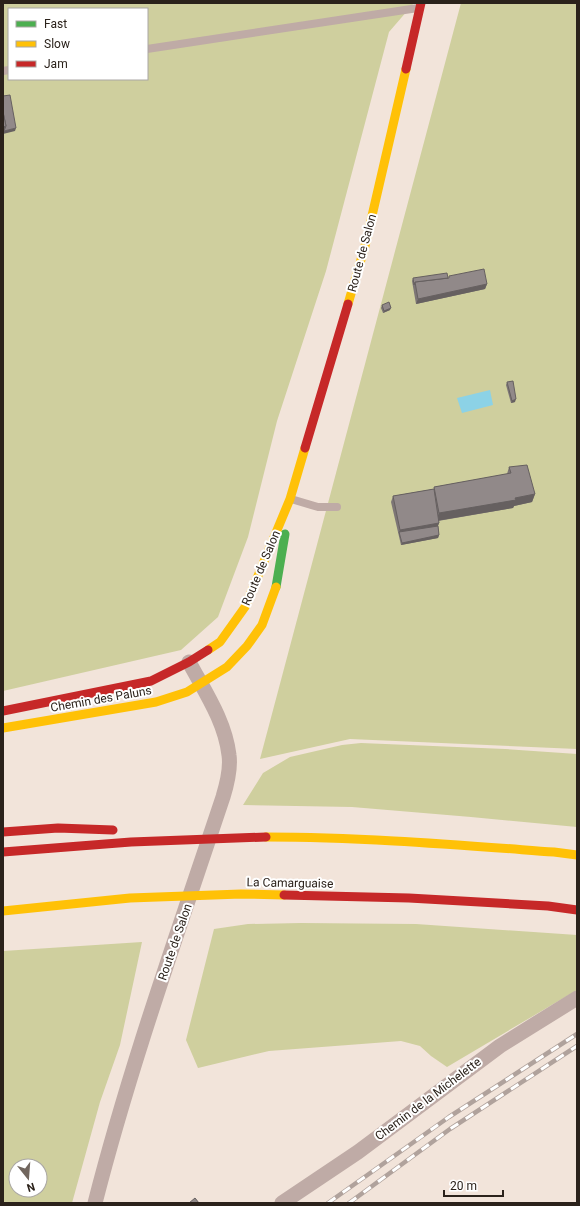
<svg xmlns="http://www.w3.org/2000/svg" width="580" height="1206" font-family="Roboto,sans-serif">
<rect width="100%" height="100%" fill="#f2e4da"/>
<g fill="#cfcf9e" fill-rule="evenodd">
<path d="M3,3H414L389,32L326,271L277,421L248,537L218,617L181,650L3,691ZM9,9H147V79H9Z"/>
<polygon points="461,3 577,3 577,749 350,739 260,759"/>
<polygon points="361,743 505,749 577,754 577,827 471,817 352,807 243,805 263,773 290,757 342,745"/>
<polygon points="301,923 416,924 577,935 577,990 447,1067 431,1056 420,1046 401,1041 269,1051 198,1068 186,1040 214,929 248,924"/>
<path d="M142,942L120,1045L100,1102L72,1203H3V951ZM16,1166H40V1190H16Z"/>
</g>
<polygon fill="#8cd2e6" points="490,390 493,405 462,413 457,398"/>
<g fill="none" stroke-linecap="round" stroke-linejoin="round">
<g stroke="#bfaba6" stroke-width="8">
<polyline points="147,49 418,8"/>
<polyline points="3,71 9,70"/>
<polyline points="291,499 318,507 337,507"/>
</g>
<g stroke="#bfaba6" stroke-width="15">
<path d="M95,1203C130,1066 178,932 223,797C227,784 231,769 229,755C225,721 205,692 189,662"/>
<polyline points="282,1203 358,1152 500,1046 577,998"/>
</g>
<polyline stroke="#4caf50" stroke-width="9" points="276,587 285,534"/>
<g stroke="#ffc107" stroke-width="9">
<polyline points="348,304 365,246 406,69"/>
<polyline points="208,650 220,642 245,607 290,499 305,448"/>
<polyline points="3,728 156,702 187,692 227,667 247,646 262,625 276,587"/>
<path d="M266,837C362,837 458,845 554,852L577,855"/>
<polyline points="3,911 130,898 241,894 284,895"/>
</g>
<g stroke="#c62828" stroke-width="9">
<polyline points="406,69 421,3"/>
<polyline points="305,448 348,304"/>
<polyline points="3,711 151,681 189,662 208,650"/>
<polyline points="3,832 58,828 113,830"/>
<polyline points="3,852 131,842 266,837"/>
<polyline points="284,895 409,898 548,906 577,910"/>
</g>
<g stroke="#b0a29c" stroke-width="4.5">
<g id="rail">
<polyline points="328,1203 449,1117 577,1034"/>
<polyline points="349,1203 450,1129 577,1046"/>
</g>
</g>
<use href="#rail" stroke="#fff" stroke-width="3" stroke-dasharray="9" stroke-linecap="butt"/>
</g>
<g fill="#7d7676">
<polygon points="449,276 487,284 485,289 416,304 412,281 413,278 449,278"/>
<polygon points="382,305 390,310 383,313 381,308"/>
<polygon points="507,382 515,402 511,403 506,385"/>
<polygon points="509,467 535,494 532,502 514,506 513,508 438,521 439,523 438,526 439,535 438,538 401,545 391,502 393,496 434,489 434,487 507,474"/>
</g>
<g fill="#666060">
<polygon points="6,126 3,133 3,127"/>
<polygon points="16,128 15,131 3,134 4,131"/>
<polygon points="487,284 485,289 416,304 418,299"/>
<polygon points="391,308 390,310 383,313 384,311"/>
<polygon points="516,399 515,402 511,403 512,401"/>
<polygon points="535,494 532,502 514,506 513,508 436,521 439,513"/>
<polygon points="439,523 437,528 399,532 400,530"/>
<polygon points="439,535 438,538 401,545 402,543"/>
</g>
<g fill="#918989" stroke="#666060">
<polygon points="10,95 16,128 4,131 6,126 3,112 3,96"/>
<polygon points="3,112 6,126 3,127"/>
<polygon points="484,269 487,284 418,299 415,282 449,278 449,276"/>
<polygon points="447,273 448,278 415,282 414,285 413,278"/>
<polygon points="389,302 391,308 384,311 382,305"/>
<polygon points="513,381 516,399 512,401 507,382"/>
<polygon points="527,465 535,494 515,498 516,500 439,513 434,487 511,473 509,467"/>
<polygon points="434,489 439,523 400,530 393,496"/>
<polygon points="438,526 439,535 402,543 399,532"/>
<polygon points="195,1198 199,1203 189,1203"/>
</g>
<g text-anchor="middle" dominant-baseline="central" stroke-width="4" stroke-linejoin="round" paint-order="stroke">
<g font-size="12" fill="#2b221b" stroke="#fff">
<text transform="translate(362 253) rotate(-75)">Route de Salon</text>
<text transform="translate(261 568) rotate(-67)">Route de Salon</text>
<text transform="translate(101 699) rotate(-10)">Chemin des Paluns</text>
<text transform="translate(290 883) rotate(1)">La Camarguaise</text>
<text transform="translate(175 942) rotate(-71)">Route de Salon</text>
<text transform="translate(428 1099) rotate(-37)">Chemin de la Michelette</text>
</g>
</g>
<rect width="580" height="1206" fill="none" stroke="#2b221b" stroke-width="8"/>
<rect x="8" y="8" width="140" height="72" fill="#ffffff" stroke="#aaa7a4"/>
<rect x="16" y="21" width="20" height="6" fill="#4caf50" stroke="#aaa7a4"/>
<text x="44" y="28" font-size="12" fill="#2b221b">Fast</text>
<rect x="16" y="41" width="20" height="6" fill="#ffc107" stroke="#aaa7a4"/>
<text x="44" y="48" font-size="12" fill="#2b221b">Slow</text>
<rect x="16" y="61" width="20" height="6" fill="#c62828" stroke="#aaa7a4"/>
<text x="44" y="68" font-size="12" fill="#2b221b">Jam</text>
<g transform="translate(28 1178) rotate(163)"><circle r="19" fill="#ffffff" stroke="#aaa7a4"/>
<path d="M0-3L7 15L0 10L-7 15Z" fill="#71665e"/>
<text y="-6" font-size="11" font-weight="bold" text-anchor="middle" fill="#2b221b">N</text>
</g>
<path d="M444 1190v6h59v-6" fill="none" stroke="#2b221b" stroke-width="2"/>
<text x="450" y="1190" font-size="12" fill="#2b221b" stroke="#ffffff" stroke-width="3" paint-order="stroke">20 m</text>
</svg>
